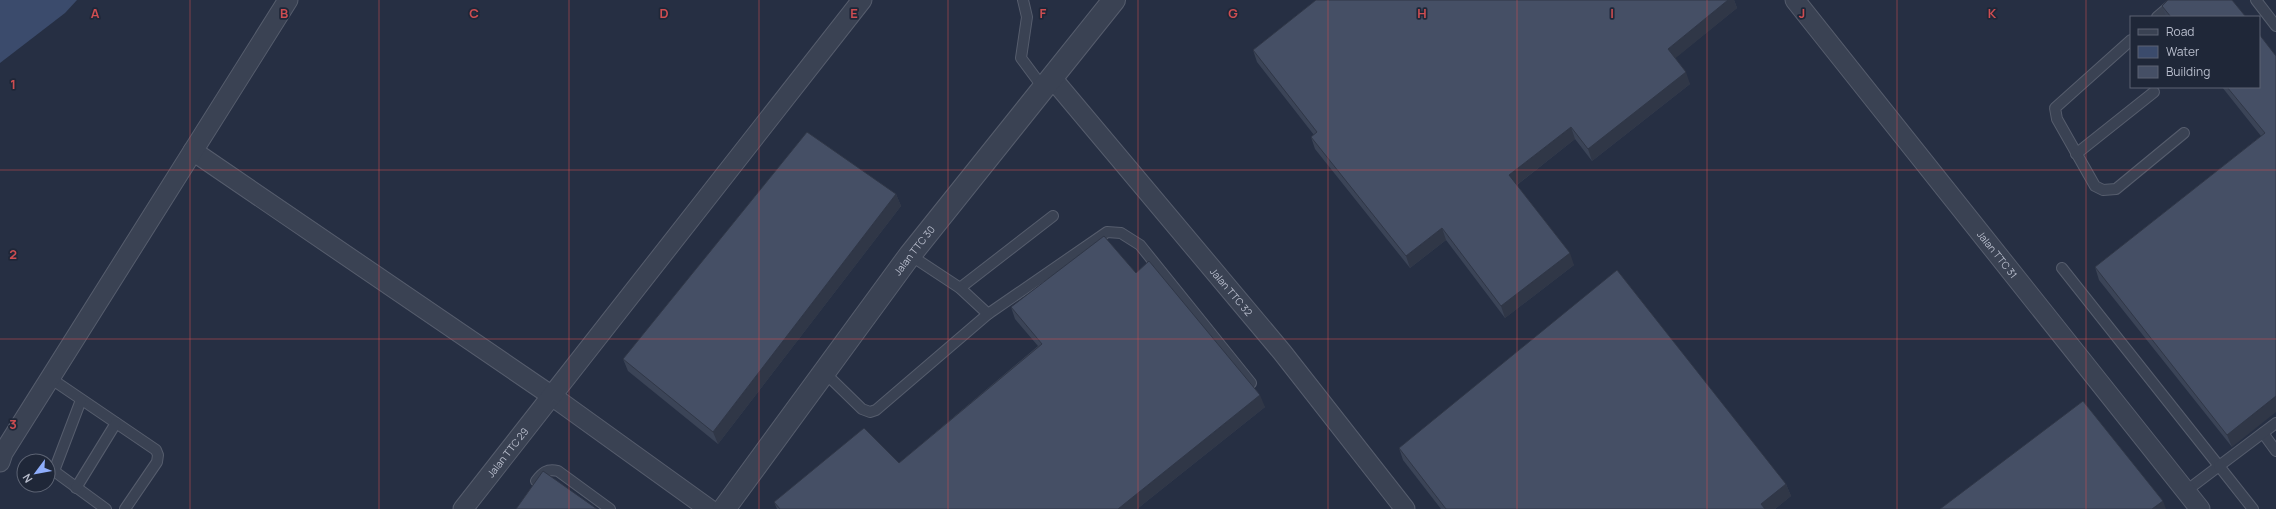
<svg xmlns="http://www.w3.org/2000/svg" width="2276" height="509" font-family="Manrope,sans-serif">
<rect width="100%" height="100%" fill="#262f43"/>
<polygon fill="#3b4b6c" points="0,0 77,0 65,13 0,63"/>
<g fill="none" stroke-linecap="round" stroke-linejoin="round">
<g stroke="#565d6d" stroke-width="12">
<g id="service">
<polyline points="1023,0 1027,17 1021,58 1044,89"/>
<polyline points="2256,0 2276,26"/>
<polyline points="2157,17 2177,0"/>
<polyline points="2131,40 2055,108 2057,119 2095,186 2103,190 2116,189 2184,133"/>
<polyline points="2076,154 2154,92"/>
<polyline points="2062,268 2219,466 2186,491"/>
<polyline points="960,288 1053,216"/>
<polyline points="988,314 1107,232 1121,233 1140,245 1251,383"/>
<polyline points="824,372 862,409 870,412 876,410 988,314 960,288 910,255"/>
<polyline points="50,378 156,450 158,455 157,462 125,509"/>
<polyline points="81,400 54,471 106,509"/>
<polyline points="2263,433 2276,451"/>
<path d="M536,481C542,473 547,468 558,471L610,509"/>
<polyline points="76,488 116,423"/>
<polyline points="2253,509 2219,466 2276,423"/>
</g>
</g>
<g stroke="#565d6d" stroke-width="21">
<g id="minor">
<path id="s1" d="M1795,0L2200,509"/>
<path id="s2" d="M1052,78L1282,352L1405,509"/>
<polyline points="193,151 552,396 709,509"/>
<polyline points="0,462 3,453 288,0"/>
<path id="s3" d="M463,509L862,0"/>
</g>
</g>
<g stroke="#565d6d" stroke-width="24">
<g id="tertiary">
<path id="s4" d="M724,509L910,255L1114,0"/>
</g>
</g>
<use href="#service" stroke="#3a4253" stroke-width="10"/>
<use href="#minor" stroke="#3a4253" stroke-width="19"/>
<use href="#tertiary" stroke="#3a4253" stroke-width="22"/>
</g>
<g fill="#3b4457">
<polygon points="1316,0 1734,0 1737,8 1675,58 1690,84 1592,161 1575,139 1517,185 1574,265 1505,318 1446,240 1410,268 1315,149 1311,137 1314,135 1257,62 1253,50"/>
<polygon points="2162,6 2246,17 2166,17"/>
<polygon points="2276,56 2232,447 2099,280 2095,267 2261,136 2222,87 2259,87"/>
<polygon points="896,194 901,206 718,444 628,371 623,359"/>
<polygon points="1136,273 1265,407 1137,509 777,509 774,502 899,463 1038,346 1015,319 1011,307"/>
<polygon points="1399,448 1786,484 1791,496 1775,509 1441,509 1403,460"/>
</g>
<g fill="#303747">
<polygon points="1728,0 1734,0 1737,8 1672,61 1668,49"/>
<polygon points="1686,72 1690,84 1592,161 1588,149"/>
<polygon points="1571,127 1575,139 1514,187 1509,175"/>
<polygon points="896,194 901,206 718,444 713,432"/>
<polygon points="1442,228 1446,240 1410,268 1406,256"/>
<polygon points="1570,253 1574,265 1505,318 1501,306"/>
<polygon points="1260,395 1265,407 1137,509 1118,509"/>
<polygon points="2276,396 2276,412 2232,447 2227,435"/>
<polygon points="1786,484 1791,496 1775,509 1763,509 1761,504"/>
<polygon points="2163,501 2166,509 2152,509"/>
</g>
<g fill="#454f65" stroke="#303747">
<polygon points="1316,0 1728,0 1668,49 1686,72 1588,149 1571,127 1509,175 1570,253 1501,306 1442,228 1406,256 1311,137 1317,132 1253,50"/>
<polygon points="2168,0 2232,0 2246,17 2171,17 2162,6"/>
<polygon points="2259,34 2276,56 2276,396 2227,435 2095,267 2265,133 2227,87 2259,87"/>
<polygon points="807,132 896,194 713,432 623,359"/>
<polygon points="1104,236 1136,273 1149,261 1260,395 1118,509 780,509 774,502 864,428 899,463 1042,344 1011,307"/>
<polygon points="1617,270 1786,484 1761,504 1765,509 1446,509 1399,448"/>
<polygon points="2083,401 2163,501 2152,509 1940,509"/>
<polygon points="543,471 597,509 516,509"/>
</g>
<path fill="none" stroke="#ce4d51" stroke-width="1" stroke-opacity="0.55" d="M190,0V509M379,0V509M569,0V509M759,0V509M948,0V509M1138,0V509M1328,0V509M1517,0V509M1707,0V509M1897,0V509M2086,0V509M0,170H2276M0,339H2276"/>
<g text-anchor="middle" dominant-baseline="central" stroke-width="3.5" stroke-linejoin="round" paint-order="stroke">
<g font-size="10" fill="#b8bdcc" stroke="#1f2738">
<text stroke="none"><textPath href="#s4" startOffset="321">Jalan TTC 30</textPath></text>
<text stroke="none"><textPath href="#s1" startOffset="325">Jalan TTC 31</textPath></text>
<text stroke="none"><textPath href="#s2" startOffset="279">Jalan TTC 32</textPath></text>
<text stroke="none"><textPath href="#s3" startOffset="72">Jalan TTC 29</textPath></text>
</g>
</g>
<g font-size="13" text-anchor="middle" font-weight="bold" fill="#ce4d51" stroke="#1f2738" stroke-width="3.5" stroke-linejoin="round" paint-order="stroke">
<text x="95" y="18">A</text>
<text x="284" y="18">B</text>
<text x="474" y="18">C</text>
<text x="664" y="18">D</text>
<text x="854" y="18">E</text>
<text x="1043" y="18">F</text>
<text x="1233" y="18">G</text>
<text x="1422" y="18">H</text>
<text x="1612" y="18">I</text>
<text x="1802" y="18">J</text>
<text x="1992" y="18">K</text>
<text x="13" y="89">1</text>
<text x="13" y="259">2</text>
<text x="13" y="429">3</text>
</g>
<rect x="2130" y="16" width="130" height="72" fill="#1f2738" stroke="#5c6373"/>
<rect x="2138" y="29" width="20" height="6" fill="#3a4253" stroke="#5c6373"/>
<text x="2166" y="36" font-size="12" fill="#b8bdcc">Road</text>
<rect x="2138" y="46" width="20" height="12" fill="#3b4b6c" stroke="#5c6373"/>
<text x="2166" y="56" font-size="12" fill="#b8bdcc">Water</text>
<rect x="2138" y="66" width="20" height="12" fill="#454f65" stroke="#5c6373"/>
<text x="2166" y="76" font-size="12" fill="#b8bdcc">Building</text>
<g transform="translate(36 473) rotate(238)"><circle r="19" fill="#1f2738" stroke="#5c6373"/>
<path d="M0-3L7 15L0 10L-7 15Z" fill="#8eadfb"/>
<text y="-6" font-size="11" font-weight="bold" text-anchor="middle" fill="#b8bdcc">N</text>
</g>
</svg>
